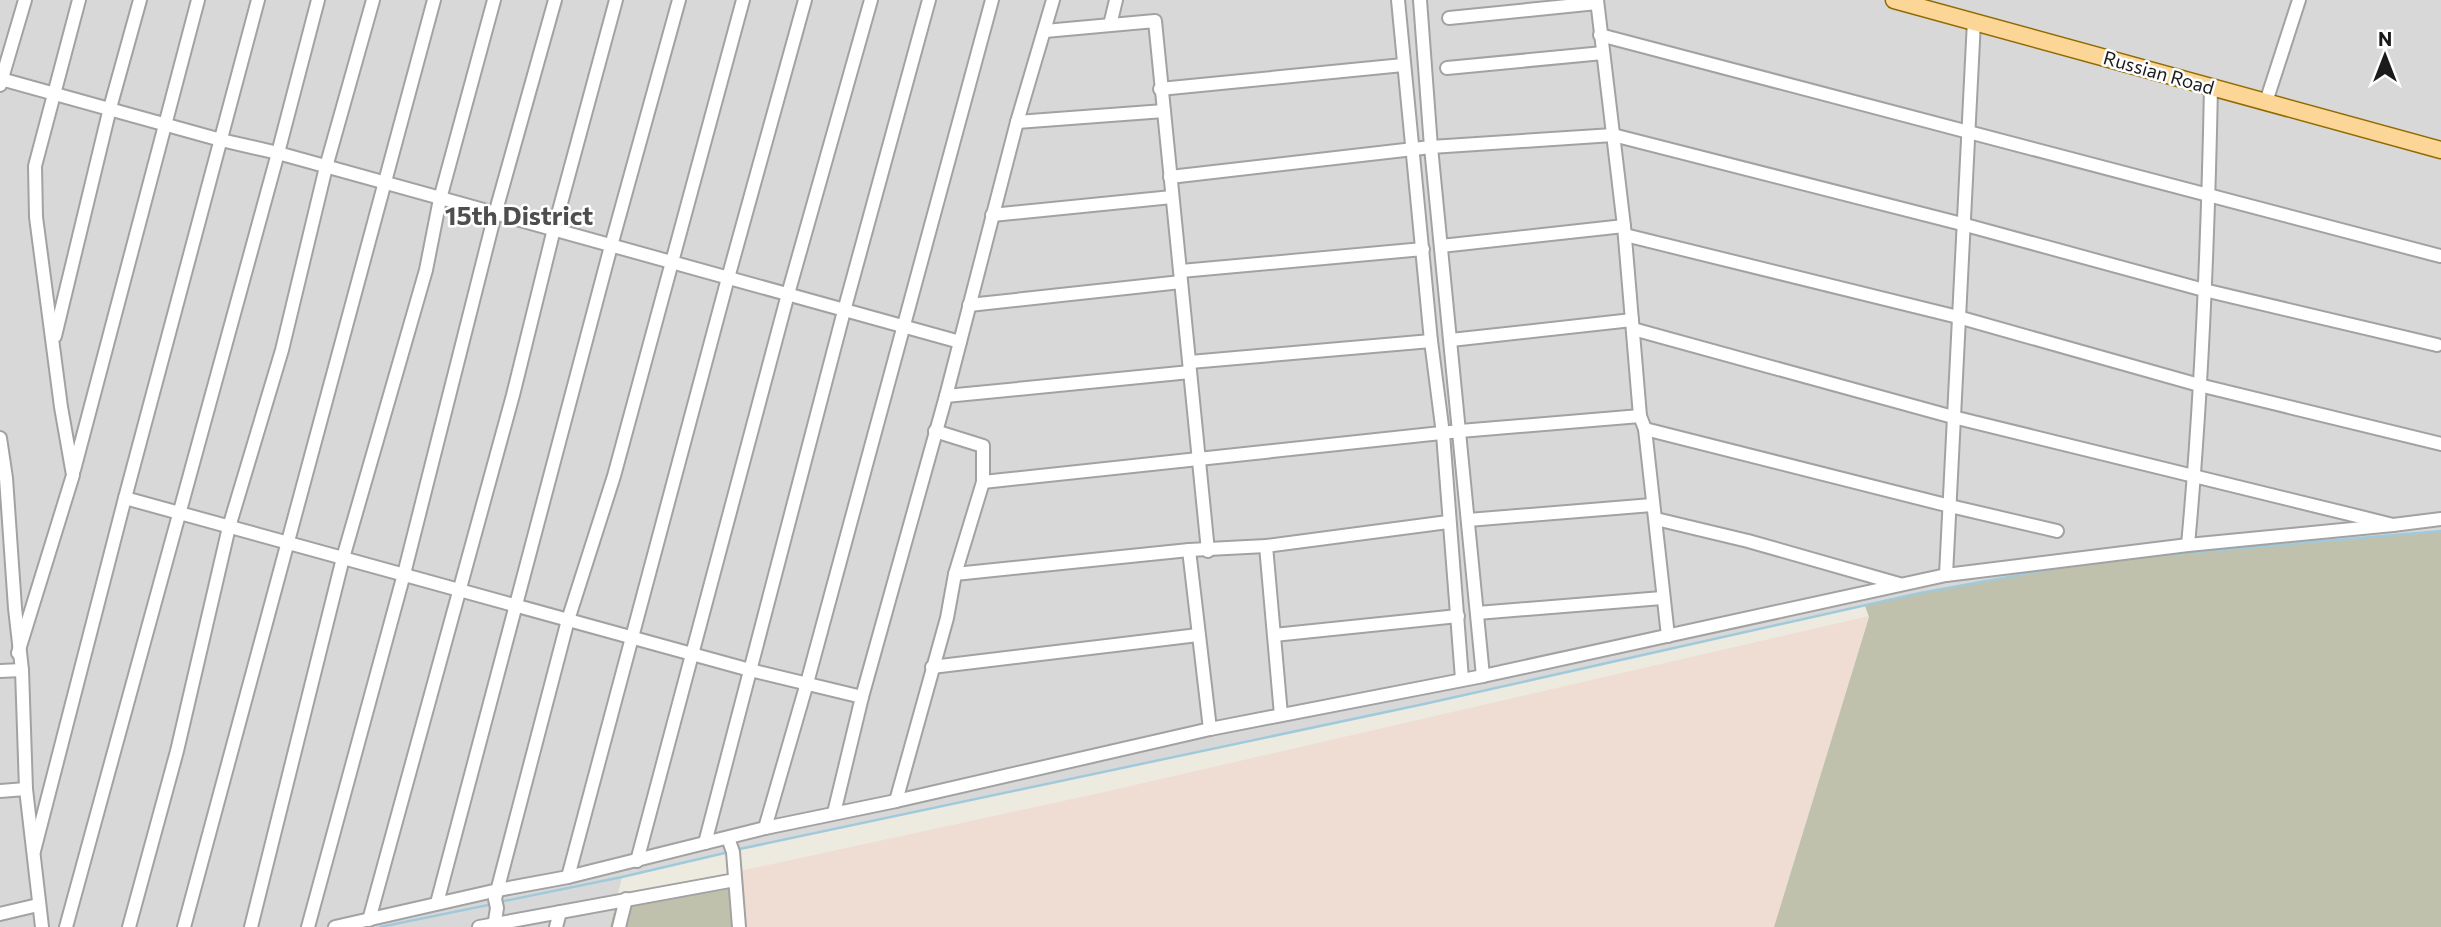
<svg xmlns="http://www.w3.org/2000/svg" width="2441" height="927" font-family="Commissioner,sans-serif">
<rect width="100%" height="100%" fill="#edeae0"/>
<polygon fill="#d9d8d8" points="0,0 2441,0 2441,531 2101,560 1920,593 1424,704 737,850 622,877 610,927 0,927"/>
<polygon fill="#efddd3" points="1869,616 1774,927 739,927 735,872 1109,791"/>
<g fill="#c0c1ac">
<polygon points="2441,531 2441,927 1774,927 1869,617 1865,606 1920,593 2101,560"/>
<polygon points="735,872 739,927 610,927 618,895"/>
</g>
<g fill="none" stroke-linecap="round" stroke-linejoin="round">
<g stroke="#a0cadb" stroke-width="2.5">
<polyline points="2139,557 2441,531"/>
<polyline points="735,850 1424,704 1920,593 2074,565"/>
<polyline points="499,902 622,877 729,852"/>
<polyline points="380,927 493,904"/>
</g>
<g stroke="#a2a2a2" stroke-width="16">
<g id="minor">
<polyline points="1398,0 1431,341 1443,434 1462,679"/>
<polyline points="1420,0 1431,147 1483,676"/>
<polyline points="1597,0 1624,226 1640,416 1645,429 1668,636"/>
<polyline points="1449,18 1597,3"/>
<polyline points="1110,25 1116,0"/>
<polyline points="1045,31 1155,21 1208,551"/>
<polyline points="1600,35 2440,256"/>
<polyline points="1447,68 1603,53"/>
<polyline points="1,79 221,140 278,153 960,342"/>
<polyline points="0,85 25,0"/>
<polyline points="1160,89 1403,65"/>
<polyline points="2266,102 2299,0"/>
<polyline points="1017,122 1164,111"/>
<polyline points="1170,177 1431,147 1613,135 1962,224 2204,290 2437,345"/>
<polyline points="992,215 1172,197"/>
<polyline points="1625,235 1958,317 2199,385 2441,444"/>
<polyline points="1441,246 1624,226"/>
<polyline points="1181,271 1423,249"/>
<polyline points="969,305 1181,282"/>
<polyline points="1633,329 1953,417 2365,518 2393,525 2441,519"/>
<polyline points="55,336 110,108 140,0"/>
<polyline points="1451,340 1632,320"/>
<polyline points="1190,362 1431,341"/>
<polyline points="946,396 1190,372"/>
<polyline points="1645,429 1950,506 2057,531"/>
<polyline points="0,438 6,478 15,608 22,670 26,789 42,927"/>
<polyline points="74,470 198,0"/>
<polyline points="983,482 1460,431 1640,416"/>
<polyline points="125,498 750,670 862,697"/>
<polyline points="1656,519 1748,541 1899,584"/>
<polyline points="1468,520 1652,505"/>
<path d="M2188,545C2202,393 2208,240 2211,87"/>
<polyline points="1266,546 1281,715"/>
<polyline points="1189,550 1210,729"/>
<polyline points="955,574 1189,550 1266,546 1448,522"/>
<polyline points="1946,575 1974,21"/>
<polyline points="1477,613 1662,598"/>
<polyline points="1274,635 1458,616"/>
<polyline points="18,653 73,475 61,407 36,217 35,166 79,0"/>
<polyline points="932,667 1198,635"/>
<polyline points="0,671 22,670"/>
<polyline points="0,791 26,789"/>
<polyline points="896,801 947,618 955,574 983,482 983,446 935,431"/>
<polyline points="834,813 862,697 946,396 1017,122 1053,0"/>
<polyline points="765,828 807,683 992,0"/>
<polyline points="728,838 733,852 739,927"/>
<polyline points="705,843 844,311 929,0"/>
<polyline points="34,851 125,498 258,0"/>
<polyline points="637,861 788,294 871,0"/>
<polyline points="568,877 728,278 805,0"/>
<polyline points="437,903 611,246 679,0"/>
<polyline points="0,914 38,905"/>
<polyline points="369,920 513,395 554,229 616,0"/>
<polyline points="66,927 278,153 318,0"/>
<polyline points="129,927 177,751 229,527 282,350 326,167 373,0"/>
<polyline points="184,927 434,0"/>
<polyline points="251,927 343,558 426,270 440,199 494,0"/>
<polyline points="308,927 404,574 495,214 555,0"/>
<polyline points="335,927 498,890 568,877 765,828 896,801 1210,729 1483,676 1946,575 2188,545 2393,525"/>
<polyline points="479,927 735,880"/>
<polyline points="494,927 497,908 495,899 568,620 614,476 743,0"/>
<polyline points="556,927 560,912"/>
<polyline points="619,927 626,899"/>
</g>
</g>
<g stroke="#926b00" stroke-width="19">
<polyline id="major" points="1894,0 2441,150"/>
</g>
<use href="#minor" stroke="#fff" stroke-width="12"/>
<use href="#major" stroke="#fbd697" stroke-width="16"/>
</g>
<g text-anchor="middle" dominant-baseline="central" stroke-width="5" stroke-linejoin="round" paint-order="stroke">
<g font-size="19" fill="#1b1b1b" stroke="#fff">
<text transform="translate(2159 72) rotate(16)">Russian Road</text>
</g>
<g font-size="26" font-weight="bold" fill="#4e4e4e" stroke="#fff">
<text x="519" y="214">15th District</text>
</g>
</g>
<g transform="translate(2385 56)" stroke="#ffffff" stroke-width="5" paint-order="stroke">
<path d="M0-5L12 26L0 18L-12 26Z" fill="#1b1b1b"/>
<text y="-10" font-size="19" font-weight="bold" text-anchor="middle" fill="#1b1b1b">N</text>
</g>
</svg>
